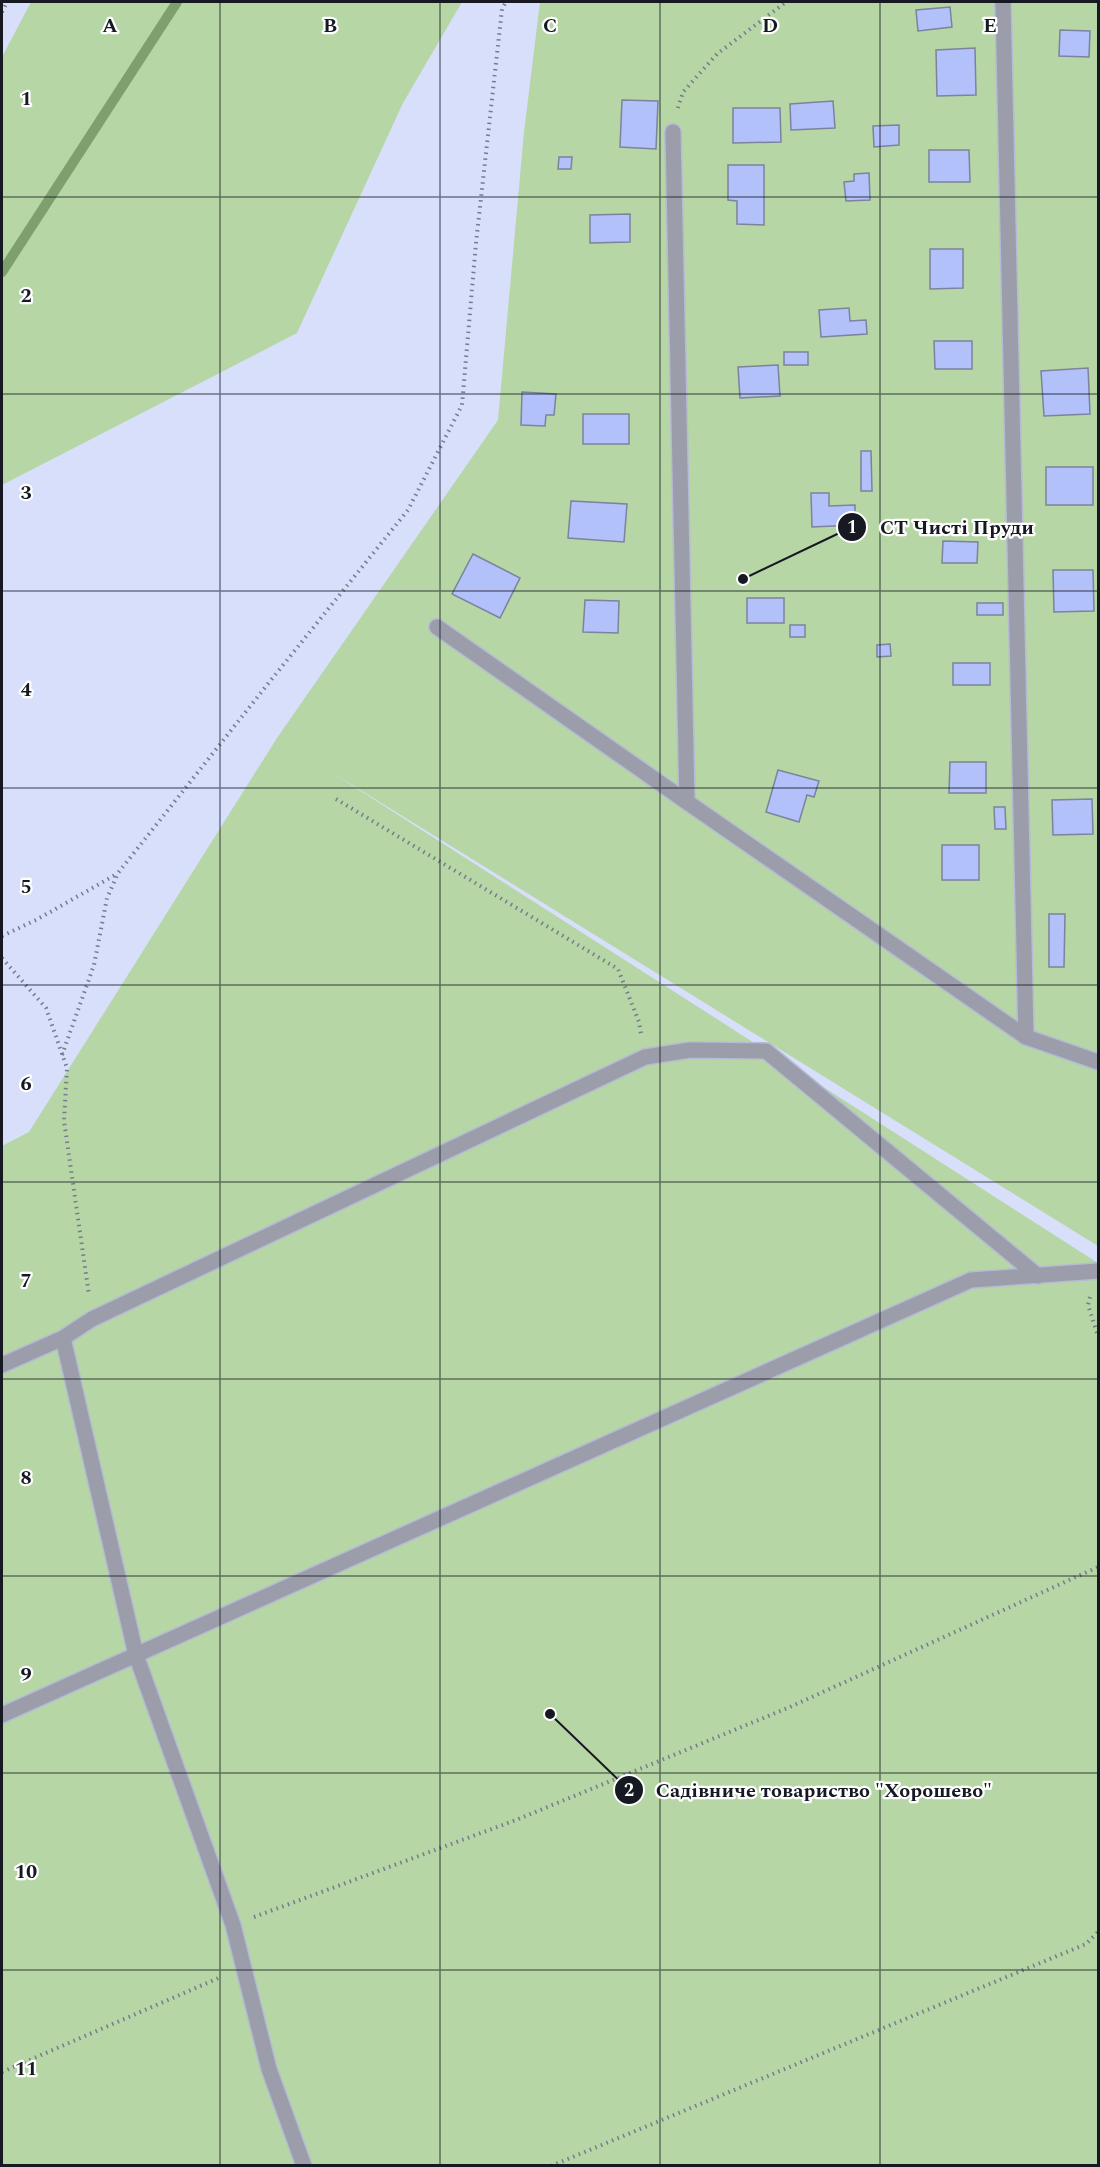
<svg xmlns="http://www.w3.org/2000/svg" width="1100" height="2167" font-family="Spectral,serif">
<rect width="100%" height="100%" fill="#d8dffb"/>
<g fill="#b6d6a5">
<polygon points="31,2 462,2 403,103 297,333 2,485 2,57"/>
<polygon points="540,2 1098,2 1098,1246 328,770 1098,1263 1098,2165 2,2166 2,1146 29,1132 277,738 498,420 524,132"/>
</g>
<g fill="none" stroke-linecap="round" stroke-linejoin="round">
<polyline stroke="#7ea06d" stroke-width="10" points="2,272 177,2"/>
</g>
<g fill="#b3c1fa" stroke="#7c839c" stroke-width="1.5">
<polygon points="950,7 952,27 918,31 916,10"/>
<polygon points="1060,30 1090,31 1089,57 1059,56"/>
<polygon points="975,48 976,95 937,96 936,50"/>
<polygon points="622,100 658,101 656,149 620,147"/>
<polygon points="833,101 835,128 791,130 790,104"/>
<polygon points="733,108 780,108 781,142 733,143"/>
<polygon points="899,125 899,145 874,147 873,126"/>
<polygon points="929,150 969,150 970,182 929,182"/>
<polygon points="559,157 572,157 571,169 558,169"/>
<polygon points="728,165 764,165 764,225 737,224 737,201 728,200"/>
<polygon points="869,173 870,200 846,201 844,182 854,181 854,174"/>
<polygon points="630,214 630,242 590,243 590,215"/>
<polygon points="930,249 963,249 963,288 930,289"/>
<polygon points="849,308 850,321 866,320 867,334 821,337 819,310"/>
<polygon points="934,341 972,341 972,369 935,369"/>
<rect x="784" y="352" width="24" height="13"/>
<polygon points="778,365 780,396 740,398 738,367"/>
<polygon points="1088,368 1090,414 1044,416 1041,371"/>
<polygon points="522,392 556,394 554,415 546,415 545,426 521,425"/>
<rect x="583" y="414" width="46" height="30"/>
<polygon points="861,451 871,451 872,491 861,491"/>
<rect x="1046" y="467" width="47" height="38"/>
<polygon points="811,493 829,493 829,506 855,505 855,525 812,527"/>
<polygon points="571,501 627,504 624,542 568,538"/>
<polygon points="943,541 978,542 977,563 942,563"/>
<polygon points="473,554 520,578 500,618 452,594"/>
<polygon points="1053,570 1093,570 1094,611 1054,612"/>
<rect x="747" y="598" width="37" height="25"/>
<polygon points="585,600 619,601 618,633 583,632"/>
<rect x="977" y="603" width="26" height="12"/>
<rect x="790" y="625" width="15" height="12"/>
<polygon points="890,644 891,656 877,657 877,645"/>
<rect x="953" y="663" width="37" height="22"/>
<polygon points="950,762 986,762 986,793 949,793"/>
<polygon points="778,770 819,781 814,797 807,795 799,822 766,812"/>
<polygon points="1092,799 1093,834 1053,835 1052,800"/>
<polygon points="994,807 1005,807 1006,829 995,829"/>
<rect x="942" y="845" width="37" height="35"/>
<polygon points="1049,914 1065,914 1064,967 1049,967"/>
</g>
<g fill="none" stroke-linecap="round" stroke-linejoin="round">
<g stroke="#b5bbd4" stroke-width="18">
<g id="lane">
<polyline points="1003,2 1026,1037"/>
<polyline points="673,132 687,802"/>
<polyline points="437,627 687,802 1026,1037 1098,1062"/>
<polyline points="63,1338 136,1655 233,1925 269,2069 304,2166"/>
<polyline points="2,1365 63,1338 92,1319 645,1057 690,1050 766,1051 1038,1276"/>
<polyline points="2,1715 971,1280 1098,1271"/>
</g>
</g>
<g stroke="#777b8e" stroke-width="4" stroke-dasharray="1.5 4.5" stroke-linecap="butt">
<polyline points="2,12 7,2"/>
<polyline points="678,108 683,92 717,54 786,2"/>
<polyline points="336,799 618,969 639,1022 641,1034"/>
<polyline points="2,936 36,920 117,874"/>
<polyline points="2,958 46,1008 67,1068 64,1121 89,1295"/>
<polyline points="62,1055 94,965 107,898 118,873 267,685 408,510 462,405 476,243 502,9 506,2"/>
<polyline points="1090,1297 1088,1305 1098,1336"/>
<polyline points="254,1917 516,1820 790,1707 1098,1567"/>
<polyline points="2,2072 221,1977"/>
<polyline points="551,2166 1086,1944 1098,1932"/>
</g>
<use href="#lane" stroke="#9b9eaa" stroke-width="15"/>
</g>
<path fill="none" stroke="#161822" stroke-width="1.5" stroke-opacity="0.55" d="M220,2V2166M440,2V2166M660,2V2166M880,2V2166M2,197H1098M2,394H1098M2,591H1098M2,788H1098M2,985H1098M2,1182H1098M2,1379H1098M2,1576H1098M2,1773H1098M2,1970H1098"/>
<g font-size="20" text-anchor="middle" font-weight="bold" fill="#161822" stroke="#fff" stroke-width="4.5" stroke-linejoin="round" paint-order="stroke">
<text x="110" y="32">A</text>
<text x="330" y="32">B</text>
<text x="550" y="32">C</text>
<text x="770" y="32">D</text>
<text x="990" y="32">E</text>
<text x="26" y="105">1</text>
<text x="26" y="302">2</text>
<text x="26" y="499">3</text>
<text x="26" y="696">4</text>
<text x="26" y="893">5</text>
<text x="26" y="1090">6</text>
<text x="26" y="1287">7</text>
<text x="26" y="1484">8</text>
<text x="26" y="1681">9</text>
<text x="26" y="1878">10</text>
<text x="26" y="2075">11</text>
</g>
<path fill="none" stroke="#161822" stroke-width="2" d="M743 579L852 527M550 1714L629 1790"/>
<g fill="#161822" stroke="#fff" stroke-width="2">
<circle cx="743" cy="579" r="6"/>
<circle cx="550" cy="1714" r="6"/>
<circle cx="852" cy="527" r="15"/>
<circle cx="629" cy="1790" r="15"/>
</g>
<g font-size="18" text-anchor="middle" font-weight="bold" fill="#fff">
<text x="852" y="533">1</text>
<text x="629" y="1796">2</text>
</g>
<g font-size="20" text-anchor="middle" font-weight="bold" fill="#161822" stroke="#fff" stroke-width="4.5" stroke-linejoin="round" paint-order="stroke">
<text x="957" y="534">СТ Чисті Пруди</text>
<text x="824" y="1797">Садівниче товариство "Хорошево"</text>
</g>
<rect width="1100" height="2167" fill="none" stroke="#161822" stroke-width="6"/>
</svg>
